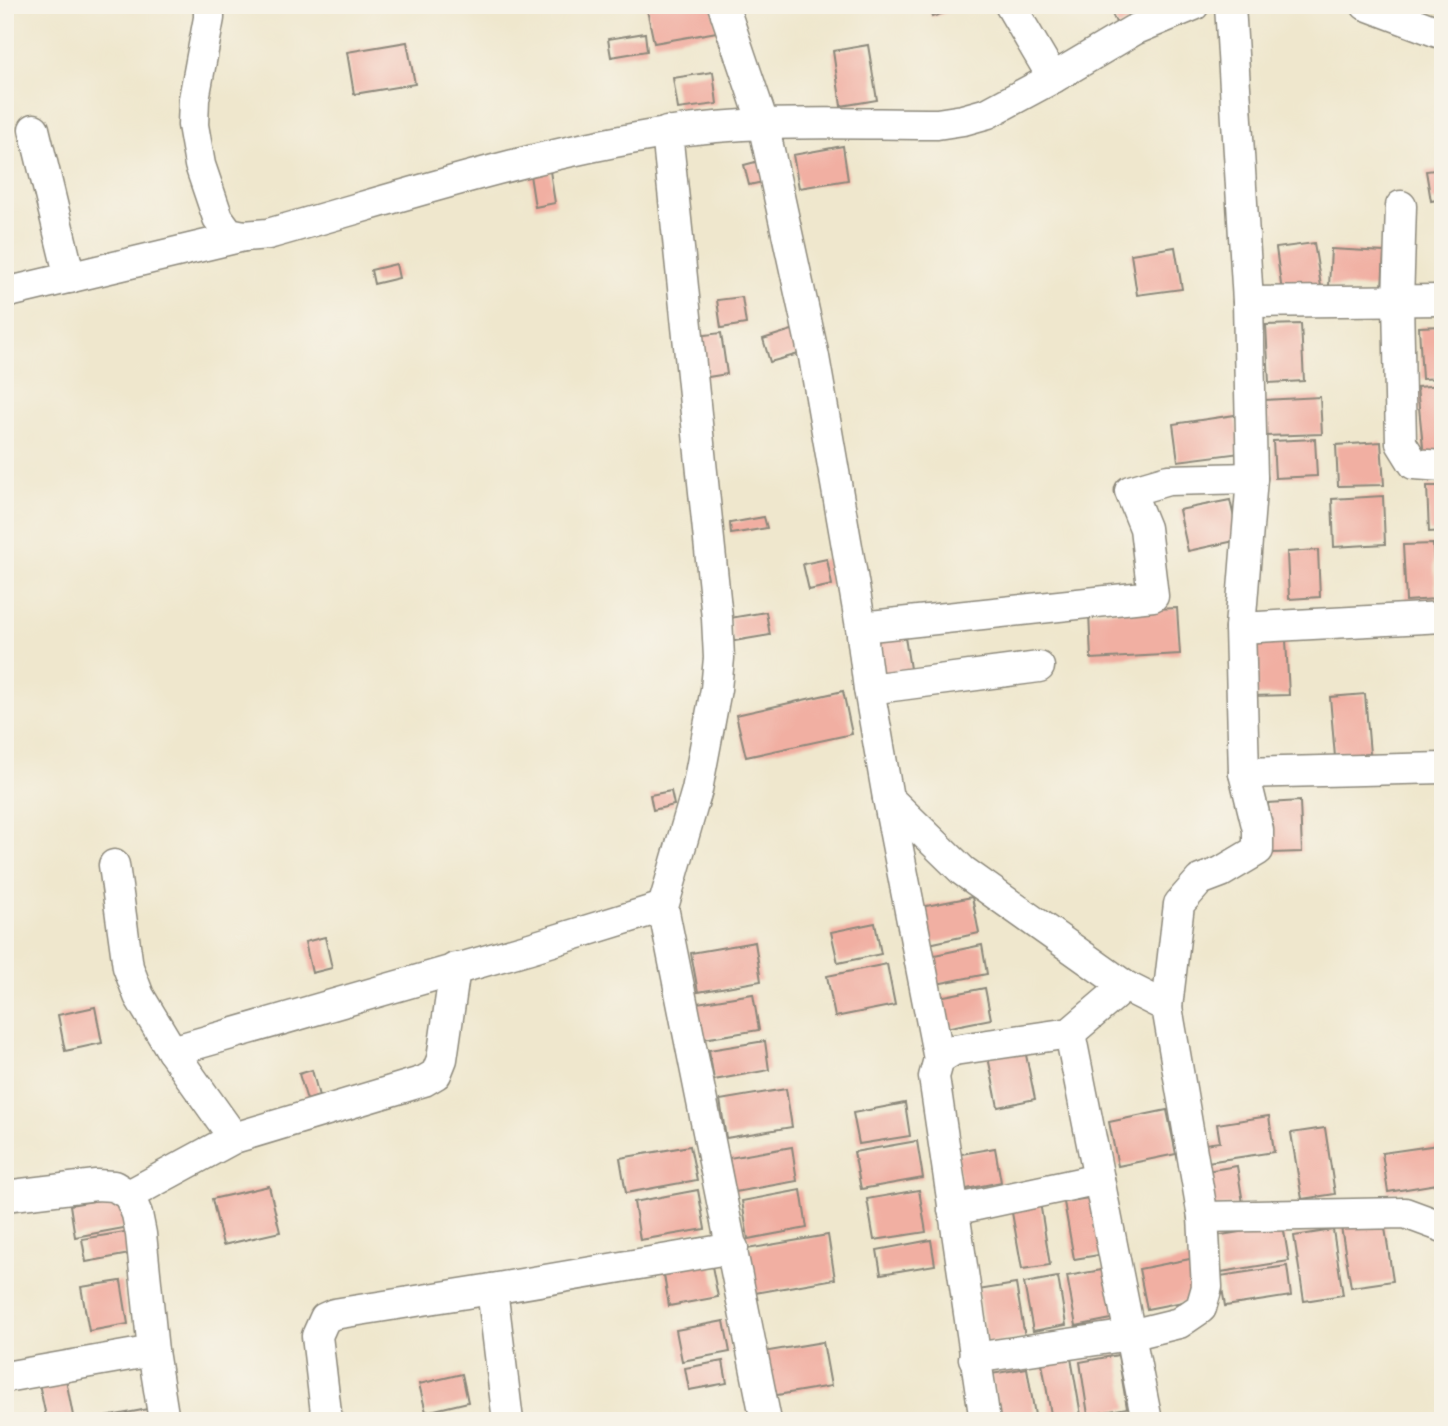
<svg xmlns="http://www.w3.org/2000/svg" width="1448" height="1426" font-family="Mali,sans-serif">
<rect width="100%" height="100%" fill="#f7f3e8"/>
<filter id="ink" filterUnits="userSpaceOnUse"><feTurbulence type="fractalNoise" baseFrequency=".0143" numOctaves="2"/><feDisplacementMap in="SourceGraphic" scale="14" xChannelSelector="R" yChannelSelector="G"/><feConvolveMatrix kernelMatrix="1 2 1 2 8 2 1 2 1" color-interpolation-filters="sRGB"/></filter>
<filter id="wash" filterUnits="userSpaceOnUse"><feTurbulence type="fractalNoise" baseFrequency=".00686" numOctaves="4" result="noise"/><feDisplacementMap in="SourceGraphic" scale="28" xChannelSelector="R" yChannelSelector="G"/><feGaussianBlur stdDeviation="1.57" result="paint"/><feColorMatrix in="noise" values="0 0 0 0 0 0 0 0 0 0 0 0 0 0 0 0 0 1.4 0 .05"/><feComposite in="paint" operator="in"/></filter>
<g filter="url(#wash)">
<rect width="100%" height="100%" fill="#efe7cd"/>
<g id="blocks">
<g fill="#f1afa2">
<polygon points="646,5 713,5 717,32 654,43"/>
<polygon points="928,5 965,5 965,6 932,17"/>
<polygon points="1108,5 1166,5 1118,27"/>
<polygon points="645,33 647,51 611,57 608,39"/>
<polygon points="407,42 415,84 354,94 347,52"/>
<polygon points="868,45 877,100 841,106 833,51"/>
<polygon points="713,72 717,104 678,109 673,78"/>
<polygon points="843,146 848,180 799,188 793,155"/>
<polygon points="767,159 772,180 749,185 744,165"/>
<polygon points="1443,169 1443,199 1431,201 1426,171"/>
<polygon points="550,171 555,203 535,207 530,175"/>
<polygon points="1314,243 1321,286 1282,292 1276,248"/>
<polygon points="1175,247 1182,289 1137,295 1131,254"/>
<polygon points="1331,249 1384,252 1382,288 1329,286"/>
<polygon points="396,264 399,278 374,284 371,270"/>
<polygon points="742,297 746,324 721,328 717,300"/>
<polygon points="1301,324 1304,381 1269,383 1266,325"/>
<polygon points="1443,326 1443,378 1422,379 1419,327"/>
<polygon points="795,329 802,353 770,362 763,339"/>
<polygon points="721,333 727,374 702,378 696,336"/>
<polygon points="1443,385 1443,455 1424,457 1417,387"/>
<polygon points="1320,397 1322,434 1265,436 1264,400"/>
<polygon points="1235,415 1241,453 1178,461 1173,424"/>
<polygon points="1315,439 1317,476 1275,478 1273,441"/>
<polygon points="1381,442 1384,485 1338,486 1336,445"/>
<polygon points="1427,486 1443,486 1443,531 1429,532"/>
<polygon points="1383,496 1385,544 1334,547 1332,499"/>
<polygon points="1230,500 1239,540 1188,551 1179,510"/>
<polygon points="764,517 767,528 731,534 730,523"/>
<polygon points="1433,544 1436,599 1406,601 1403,545"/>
<polygon points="1318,550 1320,597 1289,599 1287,552"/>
<polygon points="827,559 832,585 809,590 803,564"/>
<polygon points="1177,608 1180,654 1091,659 1089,612"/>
<polygon points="766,612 770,635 734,641 730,618"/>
<polygon points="904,631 911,675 878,680 872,636"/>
<polygon points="1286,640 1289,695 1252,696 1249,642"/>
<polygon points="843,691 852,734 746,757 736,715"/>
<polygon points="1365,694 1370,754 1335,757 1330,697"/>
<polygon points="671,791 674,805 653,810 650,795"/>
<polygon points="1300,801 1302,852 1271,853 1268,803"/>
<polygon points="972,897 979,933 929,944 921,907"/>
<polygon points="875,923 881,954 838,963 831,932"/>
<polygon points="325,937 332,968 312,973 305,942"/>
<polygon points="755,942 761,981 698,992 691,953"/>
<polygon points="982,945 987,974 931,985 925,957"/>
<polygon points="887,964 895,1005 835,1017 827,976"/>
<polygon points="985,988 991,1019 940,1029 934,998"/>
<polygon points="753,994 759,1030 703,1039 697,1003"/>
<polygon points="95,1007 102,1043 65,1051 58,1015"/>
<polygon points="765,1041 769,1070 714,1080 709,1050"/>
<polygon points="1025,1050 1035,1099 998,1107 988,1057"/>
<polygon points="312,1070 319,1096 307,1100 299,1074"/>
<polygon points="786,1089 792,1127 726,1138 720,1100"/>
<polygon points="905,1103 910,1136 859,1144 853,1113"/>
<polygon points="1167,1110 1176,1154 1118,1166 1109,1122"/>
<polygon points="1269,1116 1274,1152 1207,1162 1204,1144 1220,1142 1217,1124"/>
<polygon points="1325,1128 1335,1194 1302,1199 1291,1133"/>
<polygon points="917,1141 923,1178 861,1189 854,1152"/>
<polygon points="1438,1145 1443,1183 1388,1192 1382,1153"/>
<polygon points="690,1146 697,1180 626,1193 620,1158"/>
<polygon points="792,1147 797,1181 735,1192 729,1158"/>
<polygon points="995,1148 1001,1182 962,1190 956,1155"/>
<polygon points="1237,1166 1243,1203 1212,1208 1206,1171"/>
<polygon points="269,1186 280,1232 223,1245 212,1199"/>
<polygon points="698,1190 705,1229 640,1240 634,1202"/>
<polygon points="801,1190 807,1228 748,1239 742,1201"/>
<polygon points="919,1190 926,1232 874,1240 867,1199"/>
<polygon points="123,1196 129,1227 75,1237 70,1205"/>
<polygon points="1095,1197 1105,1254 1074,1259 1064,1202"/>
<polygon points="1040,1202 1050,1265 1022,1269 1011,1207"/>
<polygon points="1384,1221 1393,1281 1351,1287 1341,1227"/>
<polygon points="1283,1225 1289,1261 1221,1272 1215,1236"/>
<polygon points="1333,1230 1343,1295 1304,1301 1294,1236"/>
<polygon points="131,1231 135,1253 86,1262 82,1239"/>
<polygon points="828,1235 835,1279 755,1293 747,1249"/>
<polygon points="931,1240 935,1265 881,1274 877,1250"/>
<polygon points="1190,1259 1198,1299 1147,1309 1139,1269"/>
<polygon points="711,1261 718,1297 669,1306 663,1269"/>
<polygon points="1287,1266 1291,1296 1225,1306 1220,1276"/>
<polygon points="1108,1269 1116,1318 1076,1326 1067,1276"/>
<polygon points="1058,1277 1066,1325 1033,1331 1024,1283"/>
<polygon points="121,1281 128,1324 89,1331 81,1287"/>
<polygon points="1016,1284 1025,1337 987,1343 978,1290"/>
<polygon points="724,1321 730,1352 682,1361 676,1330"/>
<polygon points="823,1342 831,1386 771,1396 763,1352"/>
<polygon points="1118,1355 1127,1408 1088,1415 1080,1362"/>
<polygon points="1071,1358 1081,1415 1052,1420 1042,1363"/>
<polygon points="723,1361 727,1383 689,1390 685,1368"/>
<polygon points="1027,1368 1036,1421 1000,1421 991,1374"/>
<polygon points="65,1374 74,1421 47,1421 38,1379"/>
<polygon points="462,1374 468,1402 426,1412 419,1384"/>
<polygon points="148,1409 150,1421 94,1421 94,1419"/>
</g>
</g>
</g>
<g filter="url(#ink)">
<use href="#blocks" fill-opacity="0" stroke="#8d897c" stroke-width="2"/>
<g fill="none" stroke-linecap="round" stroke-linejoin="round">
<g stroke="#8d897c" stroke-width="33">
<g id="street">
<path d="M209,5V18L194,99L193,125L200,165L218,218L229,233L244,236L268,234C400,197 531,154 666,133C756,119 847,124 937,124L963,120L988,113L1053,78"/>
<polyline points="723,5 763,123 814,357 861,627 869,689 888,798 963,871 1125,986 1167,1007 1203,1217 1405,1213 1443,1227"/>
<polyline points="1010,5 1053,78 1134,30 1194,5"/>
<polyline points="1230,5 1248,302 1443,300"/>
<polyline points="1366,5 1443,34"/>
<polyline points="34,129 70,278"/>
<polyline points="667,132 717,618 719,658 716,689 697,790 663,907 766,1421"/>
<polyline points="1401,206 1398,301 1401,443 1414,464 1443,466"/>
<polyline points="5,293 244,236"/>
<polyline points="1248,302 1252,478 1240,628 1443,617"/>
<polyline points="861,627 1153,596 1145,528 1130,491 1168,480 1252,478"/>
<polyline points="1240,628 1244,773"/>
<polyline points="869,689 1039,667"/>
<polyline points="888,798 939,1059"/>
<polyline points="114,865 128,967 139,996 172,1051 234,1138"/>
<polyline points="1167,1007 1179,904 1200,880 1221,872 1258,850 1258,830 1244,773 1443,768"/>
<polyline points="1070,1033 1147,1421"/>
<polyline points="172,1051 530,948 663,907"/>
<polyline points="129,1195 234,1138 424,1081 436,1074 442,1059 455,968"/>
<polyline points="5,1196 96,1185 114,1186 129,1195 137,1214 141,1234 153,1351 164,1421"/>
<polyline points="953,1210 1099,1179"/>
<polyline points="974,1358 1130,1335 1179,1323 1201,1308 1207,1287 1203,1217"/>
<polyline points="5,1377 153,1351"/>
<polyline points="327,1421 317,1336 325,1318 334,1314 492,1289"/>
<polyline points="508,1421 492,1289 733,1248"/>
<polyline points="985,1421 934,1077 939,1059 954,1050 1070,1033 1125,986"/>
</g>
</g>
<use href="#street" stroke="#fff" stroke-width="30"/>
</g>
</g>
<rect width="1448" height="1426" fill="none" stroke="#f7f3e8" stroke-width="28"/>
</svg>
